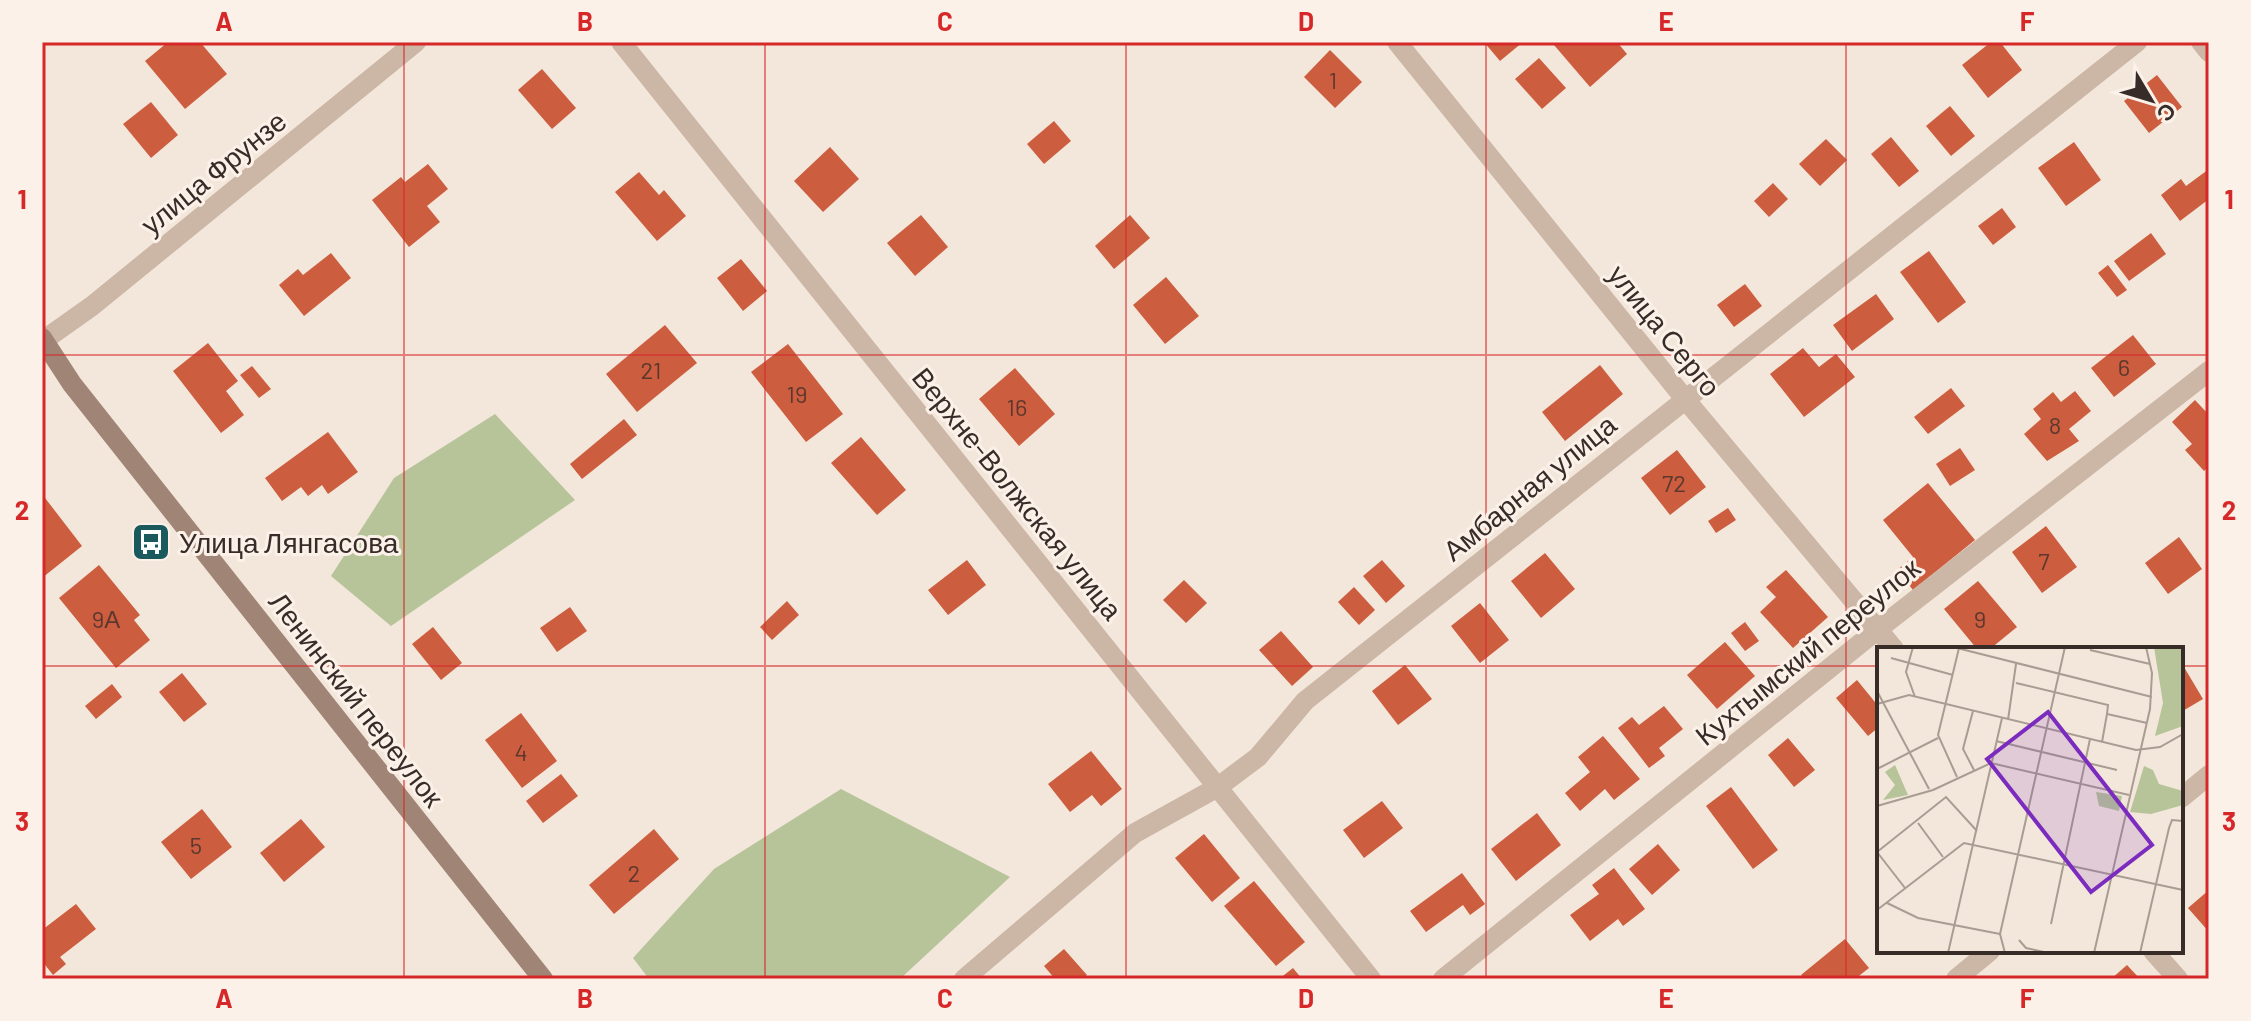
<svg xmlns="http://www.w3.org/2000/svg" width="2251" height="1021" font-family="Barlow,sans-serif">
<rect width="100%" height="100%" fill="#f3e7db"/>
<g fill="#b7c49a">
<polygon points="495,414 575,500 391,626 331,576 394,478"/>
<polygon points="841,789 1010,877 900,979 649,979 633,958 714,869"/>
</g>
<g fill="#cd5d3f">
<polygon points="168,42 200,42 227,74 185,109 145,61"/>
<polygon points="1484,42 1523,42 1500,61"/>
<polygon points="1558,42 1617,42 1627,54 1590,87 1554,45"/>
<polygon points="1991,42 2000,42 2022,70 1988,98 1962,65"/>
<polygon points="1330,50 1362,82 1335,108 1304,77"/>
<polygon points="1539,58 1566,88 1542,109 1515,79"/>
<polygon points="542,69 576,108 552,129 518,90"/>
<polygon points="2157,75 2182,107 2149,133 2124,101"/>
<polygon points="151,102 178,135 151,158 123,124"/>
<polygon points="1950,106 1975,136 1951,156 1926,126"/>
<polygon points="1054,121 1071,141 1044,164 1027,144"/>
<polygon points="1891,137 1919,171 1899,187 1871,154"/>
<polygon points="1826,139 1847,160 1820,186 1799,164"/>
<polygon points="2074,142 2101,180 2066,206 2038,168"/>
<polygon points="830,147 859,179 823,212 794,181"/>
<polygon points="428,164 448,189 427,206 440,222 409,247 372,200 401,177 405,182"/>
<polygon points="2209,169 2209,199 2180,221 2161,195 2181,179 2186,186"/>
<polygon points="639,172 659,195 664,190 686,216 657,241 615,192"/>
<polygon points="1773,183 1788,199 1769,217 1754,201"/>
<polygon points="2002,208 2016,227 1993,245 1978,226"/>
<polygon points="921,215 948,247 915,276 887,243"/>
<polygon points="1130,215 1150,238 1114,269 1095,246"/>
<polygon points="2151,233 2166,254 2129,281 2114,261"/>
<polygon points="1929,251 1966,302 1938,323 1900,272"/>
<polygon points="331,253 351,278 304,316 279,285 298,269 303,275"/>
<polygon points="741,259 767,291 743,311 717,278"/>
<polygon points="2108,265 2127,290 2117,297 2098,273"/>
<polygon points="1166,277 1199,316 1165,344 1133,305"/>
<polygon points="1745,284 1762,306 1734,327 1717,305"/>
<polygon points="1876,294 1894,319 1852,351 1833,325"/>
<polygon points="665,325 697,363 637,412 606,374"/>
<polygon points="2133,335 2156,364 2114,397 2091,368"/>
<polygon points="208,343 238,381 226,391 244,415 221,433 173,371"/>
<polygon points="788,344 843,414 806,442 751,372"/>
<polygon points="1803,348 1819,367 1836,354 1855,377 1804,417 1770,374"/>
<polygon points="1600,365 1623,394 1565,441 1542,412"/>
<polygon points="252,366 271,389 259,398 240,375"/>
<polygon points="1015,368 1055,414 1019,446 979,399"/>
<polygon points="1951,388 1965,406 1928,434 1914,417"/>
<polygon points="2075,391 2091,411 2069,429 2079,441 2047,461 2024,434 2041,419 2033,409 2053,392 2061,402"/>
<polygon points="2195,400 2209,415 2209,466 2204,471 2185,450 2192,444 2172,422"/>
<polygon points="624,419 637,435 582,479 570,464"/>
<polygon points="328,432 358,472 328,494 322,485 308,496 301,487 282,501 265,478"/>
<polygon points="861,437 906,490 877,515 831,463"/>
<polygon points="1960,448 1975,470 1950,486 1936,464"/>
<polygon points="1677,450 1706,487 1670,515 1641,478"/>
<polygon points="1928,483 1975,540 1913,590 1897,570 1913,557 1883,520"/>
<polygon points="42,494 82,546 42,578"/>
<polygon points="1728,508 1736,520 1716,533 1708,521"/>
<polygon points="2046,526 2077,567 2042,593 2012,552"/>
<polygon points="2179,537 2202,569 2168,594 2145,563"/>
<polygon points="1545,553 1575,589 1541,618 1511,581"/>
<polygon points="967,560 986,585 948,615 928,590"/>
<polygon points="1382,560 1405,586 1386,603 1363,576"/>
<polygon points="99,565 140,615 134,620 150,640 116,668 59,598"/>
<polygon points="1786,570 1828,617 1793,648 1760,612 1776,597 1766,587"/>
<polygon points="1184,580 1207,603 1186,623 1163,600"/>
<polygon points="1978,581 2017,627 1990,649 1977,649 1944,609"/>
<polygon points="1354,587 1375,610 1359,625 1338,602"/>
<polygon points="787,601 799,615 772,640 760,627"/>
<polygon points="1480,603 1509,640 1480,663 1451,626"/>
<polygon points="570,607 587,631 557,652 540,628"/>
<polygon points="1745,622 1759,641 1745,651 1731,633"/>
<polygon points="433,627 462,663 441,680 412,644"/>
<polygon points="1281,631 1313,667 1292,686 1259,650"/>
<polygon points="1725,642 1755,676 1717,709 1687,675"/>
<polygon points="2181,662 2203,699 2181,712"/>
<polygon points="1405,665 1432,699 1398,725 1372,691"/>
<polygon points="182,673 207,704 184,722 159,692"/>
<polygon points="1857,680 1879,707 1879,727 1868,736 1836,698"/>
<polygon points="112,684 122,697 96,719 85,706"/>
<polygon points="1664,706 1683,729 1659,748 1665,756 1649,768 1618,728 1632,717 1639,725"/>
<polygon points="521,713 557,761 522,788 485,740"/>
<polygon points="1603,736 1640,779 1614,800 1605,789 1580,811 1565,793 1590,772 1578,757"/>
<polygon points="1788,738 1815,770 1794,787 1768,755"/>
<polygon points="1091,751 1122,789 1101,806 1092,795 1070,812 1048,784"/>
<polygon points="561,774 578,796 543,823 526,801"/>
<polygon points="1731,787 1778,850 1753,869 1706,806"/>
<polygon points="1382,801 1403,828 1364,858 1343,830"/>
<polygon points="202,809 232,847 191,879 161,842"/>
<polygon points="1537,813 1561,845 1516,881 1491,849"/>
<polygon points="301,819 325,847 284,882 260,853"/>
<polygon points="654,829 679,859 614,914 589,885"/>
<polygon points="1204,834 1240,878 1212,902 1175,858"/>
<polygon points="1658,844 1680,870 1652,895 1629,869"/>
<polygon points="1614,868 1645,909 1623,926 1618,919 1590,941 1570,915 1599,894 1592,885"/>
<polygon points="1462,873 1485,904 1470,915 1463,905 1426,932 1410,911"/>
<polygon points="1254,881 1305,942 1276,966 1224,906"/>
<polygon points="2209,890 2209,932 2188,908"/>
<polygon points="76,904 96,929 60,957 66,964 53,975 42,961 42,930"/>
<polygon points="1845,939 1869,968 1855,979 1804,979 1801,975"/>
<polygon points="1064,949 1087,975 1082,979 1055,979 1044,966"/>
<polygon points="2127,965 2140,979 2111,979"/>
<polygon points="1293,968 1302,979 1279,979"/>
</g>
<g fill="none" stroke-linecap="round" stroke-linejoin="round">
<g stroke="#ccb6a6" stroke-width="20">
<polyline points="621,42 1371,979"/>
<polyline points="1397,42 1685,399 1894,649"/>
<polyline points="2201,42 2209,52"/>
<polyline points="2153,951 2178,979"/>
<polyline points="964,979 1135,833 1218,787 1258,757 1305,701 2137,42"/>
<polyline points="1443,979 1877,630 2209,371"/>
</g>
<g stroke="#ccb6a6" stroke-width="20">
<polyline points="44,340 92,306 416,42"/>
<polyline points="2181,798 2209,775"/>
<polyline points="1956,979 1990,951"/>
</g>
<polyline stroke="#a08577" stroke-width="20" points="42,338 72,384 543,979"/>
</g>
<path fill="none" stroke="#d62828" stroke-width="2" stroke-opacity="0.55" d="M404,42V979M765,42V979M1126,42V979M1486,42V979M1846,42V979M42,355H2209M42,666H1879M2181,666H2209"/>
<defs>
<g id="bus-square" transform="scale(2)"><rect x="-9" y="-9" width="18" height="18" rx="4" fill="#1a5a5c" stroke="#fbf1e8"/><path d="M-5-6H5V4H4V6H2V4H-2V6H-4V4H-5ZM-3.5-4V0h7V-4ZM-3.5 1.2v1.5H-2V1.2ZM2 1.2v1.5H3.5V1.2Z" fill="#fff"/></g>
</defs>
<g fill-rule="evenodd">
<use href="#bus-square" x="151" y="542"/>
</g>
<g text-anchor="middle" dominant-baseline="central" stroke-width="6" stroke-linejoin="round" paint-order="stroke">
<g font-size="24" fill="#5d382e">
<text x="1333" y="79">1</text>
<text x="2124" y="366">6</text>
<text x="651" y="369">21</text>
<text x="797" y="393">19</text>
<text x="1017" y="406">16</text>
<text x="2055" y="424">8</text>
<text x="1674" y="482">72</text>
<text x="2044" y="560">7</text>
<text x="106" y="618">9А</text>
<text x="1980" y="618">9</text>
<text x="521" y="751">4</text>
<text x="196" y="844">5</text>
<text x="634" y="872">2</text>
</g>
<g font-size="28" fill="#382c28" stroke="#fbf1e8">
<text transform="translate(213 172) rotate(-39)">улица Фрунзе</text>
<text transform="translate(1665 330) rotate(51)">улица Серго</text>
<text transform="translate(1529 487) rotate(-39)">Амбарная улица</text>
<text transform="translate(1018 493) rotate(51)">Верхне-Волжская улица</text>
<text transform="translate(1807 651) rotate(-39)">Кухтымский переулок</text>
<text transform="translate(357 699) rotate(52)">Ленинский переулок</text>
</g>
<g font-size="28" fill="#382c28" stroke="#fbf1e8" text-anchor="start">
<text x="179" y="542">Улица Лянгасова</text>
</g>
</g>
<g transform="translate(1877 647)">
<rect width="306" height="306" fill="#f3e7db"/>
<path d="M277,0H306V79L278,89L286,56ZM18,118L31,148L6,153L18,138L8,125ZM267,119L276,123L282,137L306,144V158L274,167L253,165ZM219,145L245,149L242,164L222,159Z" fill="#b7c49a"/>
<path fill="none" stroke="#a89c93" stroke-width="2" d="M36,0L29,25L38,50M76,0L275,50M213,3L273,17M14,11L76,28M139,36L231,58L230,67L270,76M0,44L52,142M0,57L32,48L259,103L283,100L306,87M96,64L86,102L97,123M131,73L139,17M119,94L240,123M225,95L230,67M0,122L61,91M80,130L61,88L82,1M0,159L56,143L114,116L252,148M41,176L66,210M0,205L69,150L100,184M0,205L28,241M10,256L41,271L123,287M0,263L87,196L306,243M174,277L213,92M142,293L149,301L171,306M71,306L125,71M128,306L123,287L188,0M217,306L273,62L275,26L269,0M263,306L292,181L295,173L306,174"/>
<path fill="#7b2cbf" fill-opacity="0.15" stroke="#7b2cbf" stroke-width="4" d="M171,65L275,198L214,245L110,112Z"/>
<rect width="306" height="306" fill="none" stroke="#382c28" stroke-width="4"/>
</g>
<rect width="2251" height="1021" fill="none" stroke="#fbf1e8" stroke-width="88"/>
<g transform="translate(2151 100) rotate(128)" stroke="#fbf1e8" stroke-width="6" paint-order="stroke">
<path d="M0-6L14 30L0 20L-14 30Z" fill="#382c28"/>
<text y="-12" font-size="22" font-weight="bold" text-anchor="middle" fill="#382c28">С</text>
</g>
<rect x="44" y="44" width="2163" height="933" fill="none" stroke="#d62828" stroke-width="3"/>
<g font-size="26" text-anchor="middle" font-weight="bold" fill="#d62828">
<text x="224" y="31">A</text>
<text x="585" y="31">B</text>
<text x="945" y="31">C</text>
<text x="1306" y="31">D</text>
<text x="1666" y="31">E</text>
<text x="2027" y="31">F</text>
<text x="22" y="209">1</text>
<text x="2229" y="209">1</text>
<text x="22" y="520">2</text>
<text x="2229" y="520">2</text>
<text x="22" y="831">3</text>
<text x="2229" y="831">3</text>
<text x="224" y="1008">A</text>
<text x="585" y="1008">B</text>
<text x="945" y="1008">C</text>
<text x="1306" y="1008">D</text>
<text x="1666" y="1008">E</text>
<text x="2027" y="1008">F</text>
</g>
</svg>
